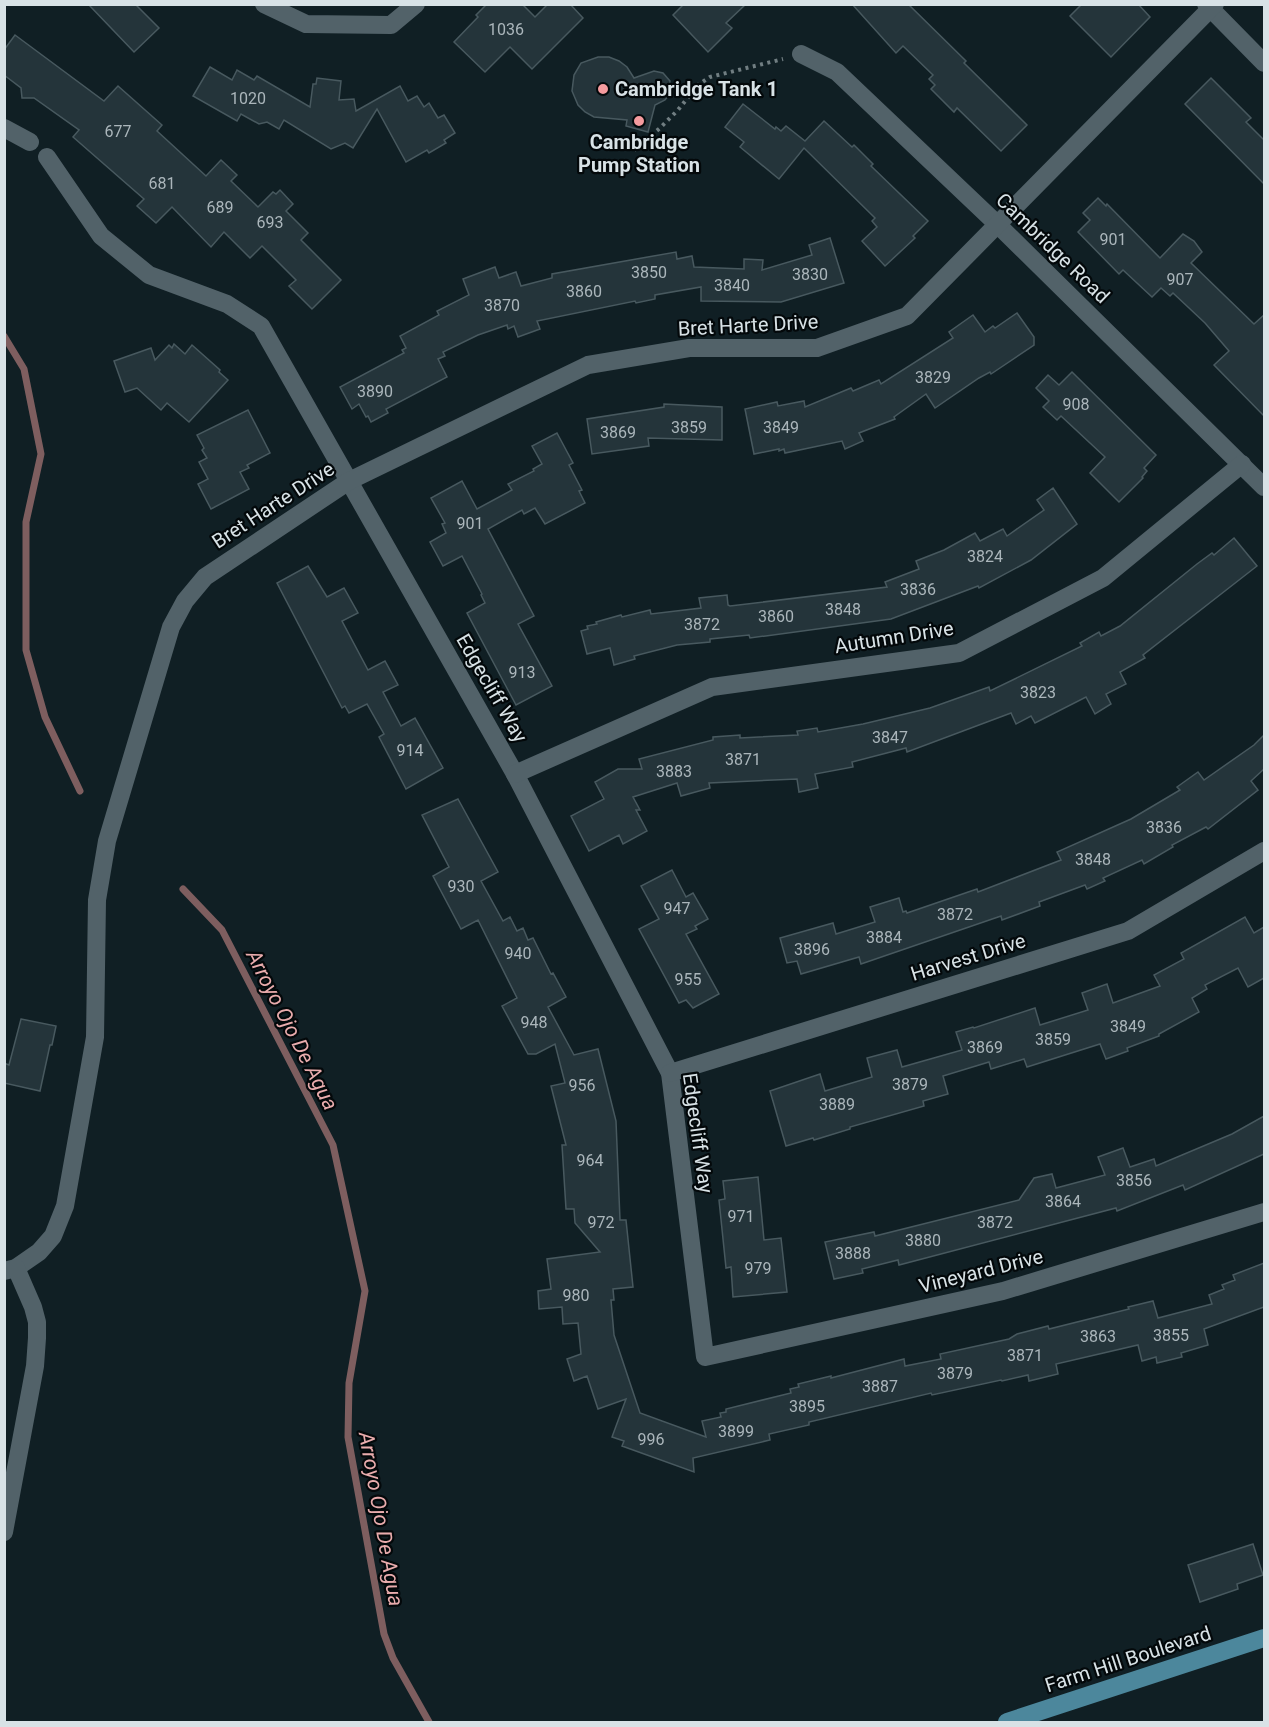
<svg xmlns="http://www.w3.org/2000/svg" width="1269" height="1727" font-family="Roboto,sans-serif">
<rect width="100%" height="100%" fill="#101f24"/>
<g fill="none" stroke-linecap="round" stroke-linejoin="round">
<g stroke="#7e5e5f" stroke-width="7">
<polyline points="4,336 24,369 41,454 26,522 26,650 45,717 80,791"/>
<polyline points="183,889 222,930 333,1145 365,1291 349,1383 348,1437 384,1634 393,1658 429,1722"/>
</g>
</g>
<g fill="#24343a" stroke="#48595f" stroke-width="1.5">
<polygon points="487,4 522,4 535,17 548,4 570,4 583,18 532,69 510,47 485,72 454,42 478,17 476,15"/>
<polygon points="684,4 746,4 726,23 732,28 708,52 673,15"/>
<polygon points="852,4 908,4 966,61 964,63 1027,125 1001,151 957,108 954,112 931,89 935,85 929,79 933,75 903,46 896,53"/>
<polygon points="1082,4 1138,4 1150,17 1111,57 1070,16"/>
<polygon points="89,5 136,5 159,28 134,52"/>
<polygon points="15,35 104,101 118,86 162,125 157,131 206,176 221,160 237,175 231,181 258,207 273,192 276,194 280,190 293,204 286,211 308,233 301,240 341,280 312,309 289,286 296,280 262,246 250,258 224,232 211,247 172,207 156,223 137,206 144,199 73,137 79,130 34,98 22,98 21,88 4,75 4,50"/>
<polygon points="598,57 609,57 619,61 627,67 634,78 654,71 663,73 670,81 669,95 665,100 655,105 648,132 626,126 627,120 594,117 585,112 578,105 572,91 574,75 581,63"/>
<polygon points="210,67 232,80 237,70 254,80 257,76 310,107 313,84 316,84 317,78 341,81 339,100 354,99 356,111 400,86 408,101 417,96 424,107 429,103 438,118 444,115 455,133 444,140 446,143 429,153 427,150 406,162 377,109 353,148 345,143 331,149 284,120 279,129 267,122 259,124 241,114 237,121 193,96"/>
<polygon points="1211,78 1251,118 1246,122 1264,140 1264,184 1185,104"/>
<polygon points="743,104 775,129 776,127 781,131 786,126 805,141 824,121 852,147 854,145 873,164 871,166 928,221 913,236 915,238 885,266 862,241 877,227 872,221 875,218 804,148 779,179 740,147 744,142 725,127"/>
<polygon points="1098,198 1106,206 1107,204 1160,258 1183,234 1194,241 1202,252 1191,263 1254,324 1264,315 1264,416 1214,365 1229,351 1205,323 1173,293 1170,296 1161,288 1152,297 1123,270 1119,274 1078,232 1090,220 1083,213"/>
<polygon points="830,238 844,283 781,302 701,301 701,287 655,295 655,299 636,303 635,301 537,321 540,329 518,337 514,326 508,329 507,325 478,335 443,352 445,356 438,359 447,377 386,409 388,413 371,422 368,416 366,417 359,404 352,409 340,387 404,353 402,350 406,348 400,336 439,315 437,311 469,295 463,279 495,267 499,278 516,272 521,286 552,278 552,274 676,252 677,259 692,256 694,267 744,269 744,259 763,260 762,270 812,255 809,245"/>
<polygon points="1017,313 1034,337 1034,345 991,374 990,372 979,378 935,408 926,394 894,417 895,419 859,433 863,441 845,449 842,441 785,453 784,449 779,451 779,449 754,454 745,409 777,402 778,406 804,401 805,407 851,388 853,391 879,380 881,384 953,338 949,332 973,315 985,332 993,326 995,328"/>
<polygon points="174,344 185,354 192,345 220,370 219,372 228,380 189,422 167,403 161,410 137,388 125,392 114,361 151,348 155,360 169,345 172,348"/>
<polygon points="1072,372 1156,455 1144,468 1147,471 1142,477 1143,478 1119,502 1090,473 1105,457 1061,416 1057,420 1043,407 1049,401 1036,388 1048,375 1059,385"/>
<polygon points="664,404 722,407 722,440 648,438 649,446 592,454 587,419 664,407"/>
<polygon points="248,410 270,453 247,465 249,468 240,472 249,489 211,509 198,484 208,479 199,462 207,458 202,450 204,448 197,435"/>
<polygon points="557,433 573,463 569,465 582,490 579,491 585,503 545,524 535,508 524,514 522,510 488,529 534,616 518,624 552,686 516,705 467,613 485,603 481,595 482,594 462,556 443,566 430,542 446,533 442,524 445,523 431,498 462,481 477,509 512,490 508,484 534,471 533,469 542,464 532,446"/>
<polygon points="1053,488 1077,524 1031,560 979,588 978,586 891,619 750,638 749,635 710,639 710,642 677,645 634,656 635,659 614,665 610,648 587,654 581,631 588,629 587,626 597,624 596,622 621,615 622,617 650,610 651,614 701,608 699,598 727,595 728,605 730,606 887,587 885,582 919,569 916,561 944,550 975,533 980,541 1003,529 1007,536 1044,510 1037,500"/>
<polygon points="1234,538 1257,566 1143,655 1145,658 1120,672 1126,684 1106,694 1111,704 1095,714 1086,697 1035,723 1031,716 1016,724 1011,713 907,752 906,748 852,762 853,767 815,774 818,788 799,792 797,779 709,783 710,788 681,796 677,783 633,797 640,810 636,810 647,831 623,844 619,835 589,851 571,816 604,799 595,782 618,769 642,769 639,759 713,740 713,737 740,735 740,738 798,735 797,731 817,728 818,732 863,724 930,708 989,687 990,691 1082,646 1080,643 1099,632 1101,636 1120,626 1197,564 1212,553 1214,555"/>
<polygon points="308,566 327,597 344,588 358,613 342,621 368,670 385,661 398,685 383,692 401,726 415,718 443,768 406,789 379,737 384,734 367,704 349,713 345,706 342,708 277,583"/>
<polygon points="1264,735 1264,769 1251,781 1258,790 1208,829 1206,827 1172,845 1173,847 1144,864 1142,860 1103,878 1105,881 1087,889 1085,885 1039,902 1040,906 1002,920 1001,916 861,964 859,957 801,974 797,961 787,963 780,938 833,923 836,934 875,922 870,907 899,898 903,912 906,911 907,913 977,889 978,892 1061,860 1057,852 1131,819 1180,790 1177,787 1198,772 1204,780 1254,745"/>
<polygon points="458,799 498,872 481,881 503,921 510,917 517,931 523,928 528,940 533,938 551,974 553,973 566,997 548,1007 574,1055 598,1049 616,1121 620,1220 626,1220 633,1287 613,1289 614,1300 611,1300 614,1335 640,1413 706,1437 702,1421 721,1417 720,1413 726,1412 726,1409 791,1393 790,1389 799,1387 798,1384 831,1376 831,1378 904,1359 905,1366 941,1359 940,1354 1009,1339 1017,1334 1048,1326 1049,1329 1129,1309 1128,1307 1153,1301 1158,1318 1212,1304 1209,1295 1224,1289 1222,1285 1235,1280 1233,1275 1264,1263 1264,1307 1204,1329 1208,1345 1181,1353 1182,1357 1157,1363 1156,1357 1142,1361 1138,1345 1056,1364 1058,1374 1029,1381 1028,1375 1002,1381 1001,1380 932,1395 931,1393 809,1422 809,1425 769,1434 770,1440 693,1458 694,1472 622,1446 624,1441 612,1437 626,1399 598,1409 587,1376 574,1381 567,1359 581,1354 578,1323 563,1324 562,1307 539,1309 538,1291 551,1289 547,1259 600,1252 575,1223 574,1209 566,1209 562,1145 566,1145 551,1086 565,1083 555,1044 536,1054 528,1054 502,1006 517,998 478,920 461,929 433,876 449,867 422,815"/>
<polygon points="672,870 686,897 693,893 708,919 695,926 697,929 686,934 719,994 693,1008 686,1000 679,1003 639,929 659,919 641,886"/>
<polygon points="1245,917 1254,933 1264,927 1264,978 1248,987 1238,968 1205,985 1207,989 1192,998 1199,1012 1159,1034 1159,1036 1127,1048 1128,1051 1106,1059 1100,1044 1027,1067 1024,1059 991,1069 989,1062 943,1076 948,1094 923,1101 924,1106 850,1127 850,1129 814,1140 813,1138 786,1146 770,1091 820,1074 825,1091 872,1077 867,1058 897,1050 902,1067 962,1050 956,1032 973,1027 974,1028 1035,1008 1040,1025 1088,1010 1082,993 1107,984 1113,1003 1160,986 1154,975 1184,959 1181,953"/>
<polygon points="21,1019 56,1026 52,1045 50,1045 40,1091 4,1083 4,1063 9,1065"/>
<polygon points="1264,1116 1264,1154 1185,1190 1183,1185 1117,1211 1116,1208 899,1265 898,1260 862,1269 863,1273 834,1279 825,1242 874,1232 875,1236 1019,1200 1034,1178 1052,1174 1056,1188 1105,1175 1098,1157 1123,1148 1130,1167 1154,1159 1156,1166 1232,1134"/>
<polygon points="758,1177 764,1240 781,1238 787,1292 733,1297 731,1267 726,1268 719,1200 725,1199 723,1181"/>
<polygon points="1253,1544 1263,1575 1237,1584 1238,1589 1200,1602 1188,1565"/>
</g>
<g fill="none" stroke-linecap="round" stroke-linejoin="round">
<polyline stroke="#717e82" stroke-width="4" stroke-dasharray="3 4.5" stroke-linecap="butt" points="634,150 660,128 678,110 698,85 710,77 783,59"/>
<g stroke="#526269" stroke-width="18">
<polyline points="264,4 306,24 391,25 416,4"/>
<polyline points="1206,4 1264,63"/>
<polyline points="801,54 837,72 997,224 1264,487"/>
<polyline points="4,128 30,142"/>
<polyline points="47,157 101,236 149,275 227,304 261,326 515,774 670,1073 705,1357 1003,1291 1264,1212"/>
<polyline points="515,774 712,687 959,653 1103,578 1242,464"/>
<polyline points="670,1073 1128,931 1264,851"/>
<polyline points="4,1271 16,1268 39,1252 53,1236 65,1206 95,1037 97,900 107,841 171,627 185,601 205,577 349,481 588,365 689,348 817,348 907,316 1215,4"/>
<polyline points="4,1532 35,1366 37,1338 37,1322 33,1307 16,1268"/>
</g>
<polyline stroke="#4c879c" stroke-width="18" points="1007,1722 1264,1638"/>
</g>
<g fill="#f59b9e" stroke="#03080a" stroke-width="2">
<circle cx="603" cy="89" r="6"/>
<circle cx="639" cy="121" r="6"/>
</g>
<g text-anchor="middle" dominant-baseline="central" stroke-width="4.5" stroke-linejoin="round" paint-order="stroke">
<g font-size="16" fill="#abb6bb">
<text x="506" y="29">1036</text>
<text x="248" y="98">1020</text>
<text x="118" y="131">677</text>
<text x="162" y="183">681</text>
<text x="220" y="207">689</text>
<text x="270" y="222">693</text>
<text x="1113" y="239">901</text>
<text x="649" y="272">3850</text>
<text x="810" y="274">3830</text>
<text x="1180" y="279">907</text>
<text x="732" y="285">3840</text>
<text x="584" y="291">3860</text>
<text x="502" y="305">3870</text>
<text x="933" y="377">3829</text>
<text x="375" y="391">3890</text>
<text x="1076" y="404">908</text>
<text x="689" y="427">3859</text>
<text x="781" y="427">3849</text>
<text x="618" y="432">3869</text>
<text x="470" y="523">901</text>
<text x="985" y="556">3824</text>
<text x="918" y="589">3836</text>
<text x="843" y="609">3848</text>
<text x="776" y="616">3860</text>
<text x="702" y="624">3872</text>
<text x="522" y="672">913</text>
<text x="1038" y="692">3823</text>
<text x="890" y="737">3847</text>
<text x="410" y="750">914</text>
<text x="743" y="759">3871</text>
<text x="674" y="771">3883</text>
<text x="1164" y="827">3836</text>
<text x="1093" y="859">3848</text>
<text x="461" y="886">930</text>
<text x="677" y="908">947</text>
<text x="955" y="914">3872</text>
<text x="884" y="937">3884</text>
<text x="812" y="949">3896</text>
<text x="518" y="953">940</text>
<text x="688" y="979">955</text>
<text x="534" y="1022">948</text>
<text x="1128" y="1026">3849</text>
<text x="1053" y="1039">3859</text>
<text x="985" y="1047">3869</text>
<text x="910" y="1084">3879</text>
<text x="582" y="1085">956</text>
<text x="837" y="1104">3889</text>
<text x="590" y="1160">964</text>
<text x="1134" y="1180">3856</text>
<text x="1063" y="1201">3864</text>
<text x="741" y="1216">971</text>
<text x="601" y="1222">972</text>
<text x="995" y="1222">3872</text>
<text x="923" y="1240">3880</text>
<text x="853" y="1253">3888</text>
<text x="758" y="1268">979</text>
<text x="576" y="1295">980</text>
<text x="1171" y="1335">3855</text>
<text x="1098" y="1336">3863</text>
<text x="1025" y="1355">3871</text>
<text x="955" y="1373">3879</text>
<text x="880" y="1386">3887</text>
<text x="807" y="1406">3895</text>
<text x="736" y="1431">3899</text>
<text x="651" y="1439">996</text>
</g>
<g font-size="20" font-weight="bold" fill="#d8e2e6" stroke="#03080a" text-anchor="start">
<text x="615" y="89">Cambridge Tank 1</text>
<text x="639" y="142" text-anchor="middle">Cambridge<tspan x="639" dy="23">Pump Station</tspan></text>
</g>
<g font-size="20" fill="#d8e2e6" stroke="#03080a">
<text transform="translate(1053 248) rotate(44)">Cambridge Road</text>
<text transform="translate(748 325) rotate(-3)">Bret Harte Drive</text>
<text transform="translate(273 505) rotate(-33)">Bret Harte Drive</text>
<text transform="translate(894 637) rotate(-9)">Autumn Drive</text>
<text transform="translate(492 688) rotate(60)">Edgecliff Way</text>
<text transform="translate(968 957) rotate(-17)">Harvest Drive</text>
<text transform="translate(698 1133) rotate(82)">Edgecliff Way</text>
<text transform="translate(981 1271) rotate(-14)">Vineyard Drive</text>
<text transform="translate(1128 1659) rotate(-18)">Farm Hill Boulevard</text>
</g>
<g font-size="21" font-style="italic" fill="#e9acad" stroke="#03080a">
<text transform="translate(292 1030) rotate(63)">Arroyo Ojo De Agua</text>
<text transform="translate(381 1519) rotate(80)">Arroyo Ojo De Agua</text>
</g>
</g>
<rect width="1269" height="1727" fill="none" stroke="#d8e2e6" stroke-width="12"/>
</svg>
